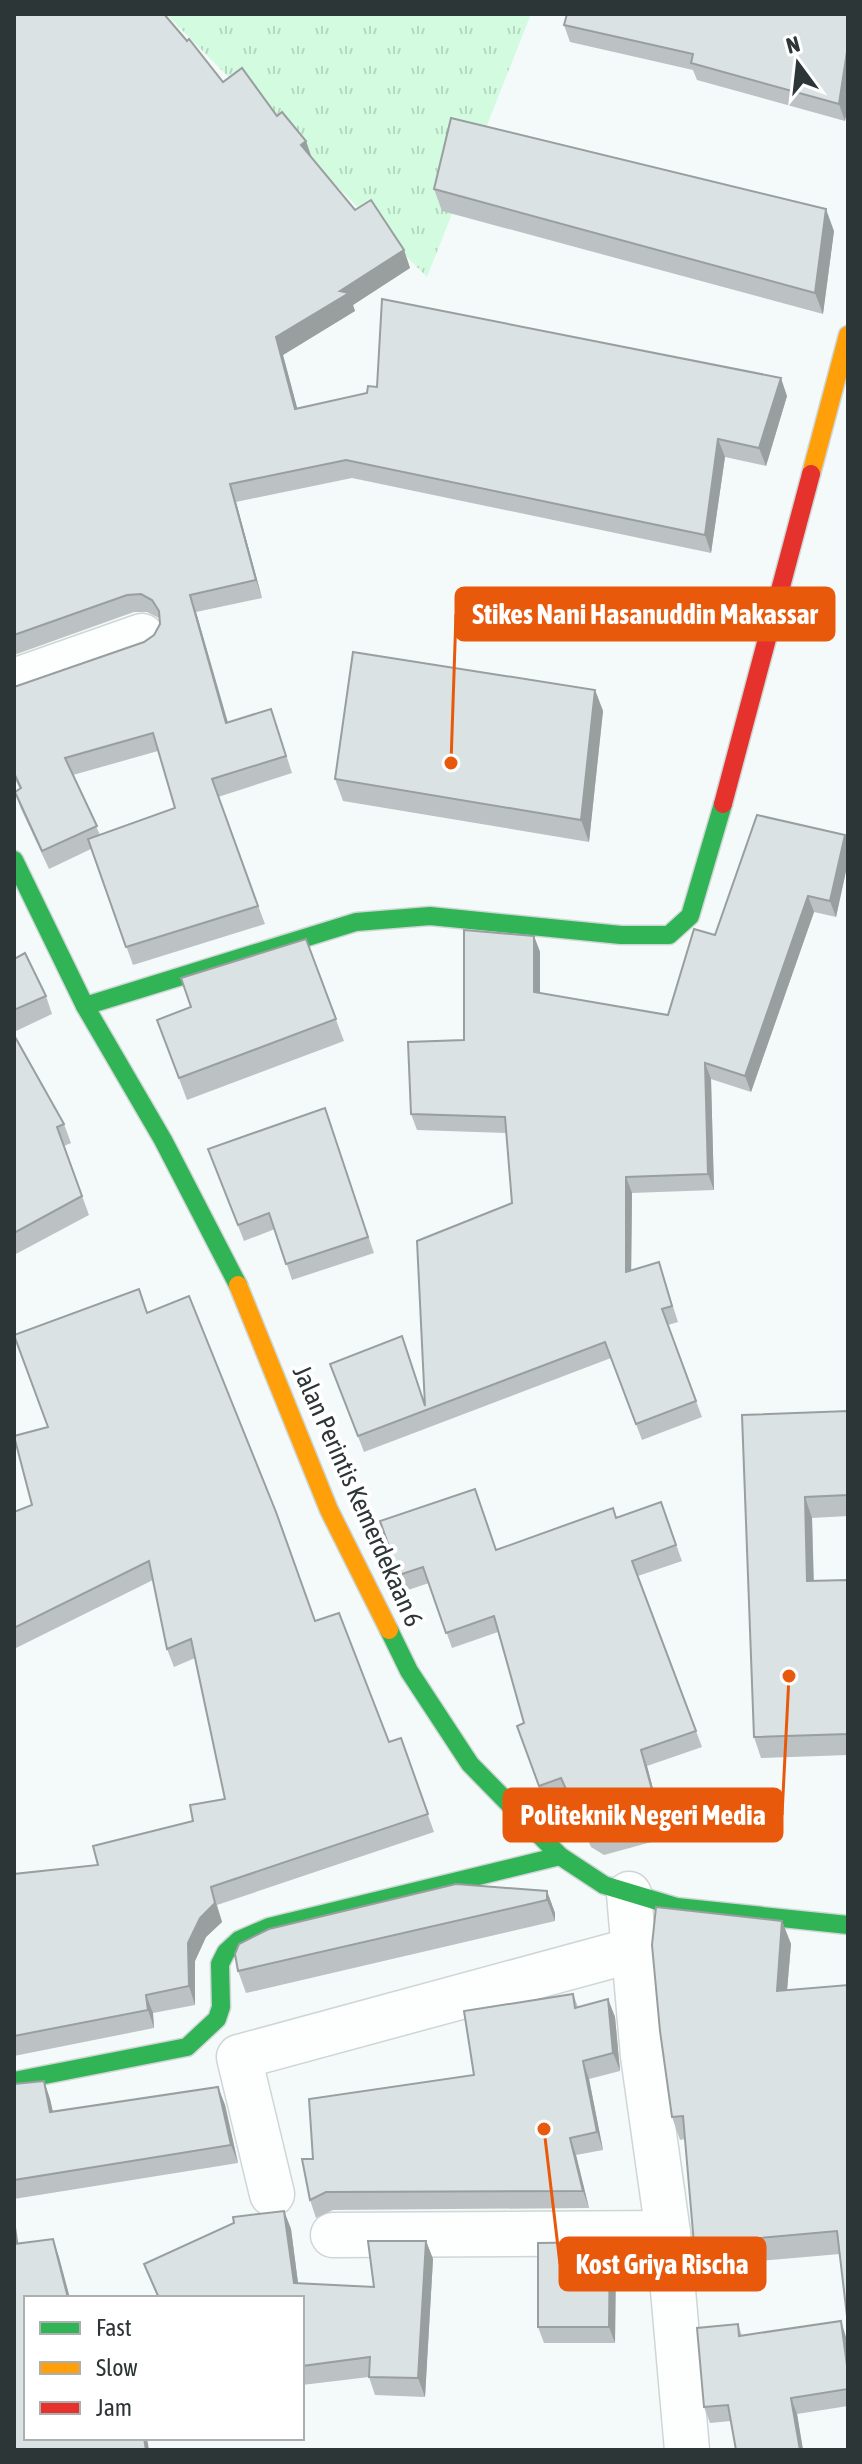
<svg xmlns="http://www.w3.org/2000/svg" width="862" height="2464" font-family="'Asap Condensed',sans-serif">
<defs>
<pattern id="grass-tufts" width="24" height="20" patternUnits="userSpaceOnUse" patternTransform="scale(2)"><rect width="24" height="20" fill="#d2fbe0"/><path d="M3 7l-1-3M5 7V3M7 7l1-3M15 17l-1-3M17 17v-4M19 17l1-3" fill="none" stroke="#b5d8c1"/></pattern>
</defs>
<rect width="100%" height="100%" fill="#f4fafa"/>
<polygon fill="url(#grass-tufts)" points="166,14 531,14 427,277"/>
<g fill="none" stroke-linecap="round" stroke-linejoin="round">
<g stroke="#ced6d6" stroke-width="47">
<g id="street">
<polyline points="14,681 142,636"/>
<polyline points="629,1894 643,2056 668,2233 687,2450"/>
<polyline points="272,2194 239,2057 633,1950"/>
<polyline points="333,2235 668,2233"/>
</g>
</g>
<g stroke="#ced6d6" stroke-width="21">
<g id="fast">
<polyline points="14,860 85,1006 163,1140 238,1285"/>
<polyline points="85,1006 356,922 430,916 621,935 669,935 690,916 723,804"/>
<polyline points="389,1630 409,1671 470,1764 560,1856 604,1885 677,1907 848,1925"/>
<polyline points="14,2081 187,2047 217,2019 221,2007 220,1964 226,1952 239,1940 269,1927 560,1856"/>
</g>
</g>
<g stroke="#ced6d6" stroke-width="21">
<g id="slow">
<polyline points="811,474 848,335"/>
<polyline points="238,1285 329,1510 389,1630"/>
</g>
</g>
<g stroke="#ced6d6" stroke-width="21">
<polyline id="jam" points="723,804 811,474"/>
</g>
<use href="#street" stroke="#fdfefe" stroke-width="44"/>
<use href="#fast" stroke="#30b455" stroke-width="18"/>
<use href="#slow" stroke="#ff9f0a" stroke-width="18"/>
<use href="#jam" stroke="#e5322d" stroke-width="18"/>
</g>
<g fill="#bcc2c3" fill-rule="evenodd">
<path d="M14,14L223,82L277,116L306,141L312,158L355,210L404,250L410,268L353,305L355,311L283,355L297,408L367,393L377,387L787,396L766,466L725,457L711,553L352,478L236,502L262,598L196,612L227,722L277,726L292,773L218,797L265,924L133,965L91,849L49,869L21,809L15,792L20,789L14,777V687L144,642L154,635L160,624L159,618L147,612H134L14,655ZM158,751L175,808L100,835L73,775Z"/>
<polygon points="848,14 848,103 845,121 697,80 693,70 570,42 564,25"/>
<polygon points="434,189 834,231 823,314 442,211"/>
<polygon points="595,690 603,711 589,842 343,801 335,779"/>
<polygon points="845,835 848,844 848,862 836,917 814,912 751,1092 711,1079 714,1190 632,1193 631,1270 659,1262 678,1322 668,1325 702,1417 642,1440 611,1358 364,1452 330,1364 425,1404 512,1203 506,1133 417,1130 411,1114 464,1040 534,936 540,952 540,993 668,1015 715,935"/>
<polygon points="306,939 344,1041 187,1100 157,1020 191,1007"/>
<polygon points="14,959 46,996 52,1014 14,1032"/>
<polygon points="14,1035 64,1124 71,1143 64,1146 89,1215 14,1255"/>
<polygon points="325,1108 374,1253 292,1280 275,1229 244,1241 214,1165"/>
<polygon points="147,1313 315,1621 389,1742 401,1738 434,1832 217,1905 222,1922 206,1937 195,1961 195,2005 153,2013 154,2028 14,2056 14,1874 98,1865 193,1821 225,1799 195,1658 174,1667 167,1649 153,1580 14,1649 14,1512 32,1505 48,1427"/>
<polygon points="848,1411 848,1516 812,1518 814,1581 848,1580 848,1755 761,1758 754,1737 742,1415"/>
<polygon points="661,1502 682,1561 638,1576 702,1747 647,1766 666,1838 604,1855 591,1847 567,1794 544,1802 517,1726 524,1723 498,1632 452,1648 429,1583 405,1591 380,1521 496,1550 616,1518"/>
<polygon points="547,1891 555,1913 555,1921 246,1993 238,1971"/>
<polygon points="782,1921 791,1944 787,1990 848,1985 840,2254 702,2266 694,2244 685,2139 680,2140 672,2117"/>
<polygon points="573,1994 578,2007 608,1999 615,2017 620,2071 589,2079 603,2150 576,2155 589,2208 333,2210 316,2218 310,2200 313,2159 474,2075"/>
<polygon points="44,2081 50,2099 53,2112 218,2087 225,2105 238,2163 14,2199 14,2084"/>
<polygon points="284,2211 291,2229 298,2283 374,2287 426,2241 433,2259 425,2397 375,2395 369,2377 302,2385 302,2298 158,2298 144,2264"/>
<polygon points="610,2242 616,2258 615,2343 544,2343 538,2327"/>
<polygon points="738,2324 742,2336 846,2337 848,2349 848,2406 797,2414 803,2450 736,2450 731,2421 710,2423 704,2407"/>
</g>
<g fill="#999e9f">
<polygon points="848,45 848,103 845,121 839,104"/>
<polygon points="306,141 312,159 301,145"/>
<polygon points="826,209 834,231 823,314 815,293"/>
<polygon points="404,250 410,268 353,305 355,311 283,355 302,426 295,409 276,337 340,291"/>
<polygon points="781,378 787,396 766,466 759,448"/>
<polygon points="718,439 725,457 711,553 705,535"/>
<polygon points="230,484 236,502 262,598 256,580"/>
<polygon points="190,595 196,612 233,740 226,723"/>
<polygon points="595,690 603,711 589,842 581,820"/>
<polygon points="845,835 848,844 848,862 836,917 830,901"/>
<polygon points="808,896 814,912 751,1092 745,1076"/>
<polygon points="534,936 540,952 540,1008 534,992"/>
<polygon points="705,1063 711,1079 714,1190 708,1174"/>
<polygon points="626,1177 632,1193 631,1287 626,1272"/>
<polygon points="805,1497 812,1518 814,1602 807,1581"/>
<polygon points="641,1750 647,1766 666,1838 661,1822"/>
<polygon points="211,1887 222,1922 206,1937 195,1961 195,2005 189,1986 188,1943"/>
<polygon points="547,1891 555,1913 555,1921 547,1900"/>
<polygon points="782,1921 791,1944 785,2014 777,1991"/>
<polygon points="146,1995 153,2013 154,2028 148,2010"/>
<polygon points="608,1999 615,2017 620,2071 613,2053"/>
<polygon points="583,2061 589,2079 603,2150 597,2132"/>
<polygon points="44,2081 50,2099 57,2131 50,2112"/>
<polygon points="218,2087 225,2105 238,2163 231,2145"/>
<polygon points="570,2138 576,2155 589,2208 583,2191"/>
<polygon points="284,2211 291,2229 300,2298 294,2283"/>
<polygon points="14,2213 21,2262 14,2244"/>
<polygon points="53,2239 59,2257 70,2298 68,2298"/>
<polygon points="426,2241 433,2259 425,2397 418,2378"/>
<polygon points="610,2242 616,2258 615,2343 609,2327"/>
<polygon points="841,2321 846,2337 848,2349 848,2373"/>
<polygon points="791,2398 797,2414 803,2450 800,2450"/>
<polygon points="144,2438 147,2438 149,2450 146,2450"/>
</g>
<g fill="#dbe2e3" stroke="#999e9f" stroke-width="2">
<polygon points="14,14 164,14 187,41 189,39 223,82 242,68 277,116 282,112 306,141 301,145 355,210 371,200 404,250 340,291 349,293 276,337 295,409 367,393 368,386 377,387 382,299 781,378 759,448 718,439 705,535 346,460 230,484 256,580 190,595 226,723 271,709 286,756 212,779 258,906 126,947 88,839 175,808 153,733 65,758 97,826 42,851 15,792 21,788 14,773 14,687 144,642 154,635 160,624 159,611 152,600 141,594 127,595 14,635"/>
<polygon points="567,14 848,14 848,45 839,104 691,63 693,54 564,25"/>
<polygon points="451,118 826,209 815,293 434,189"/>
<polygon points="353,652 595,690 581,820 335,779"/>
<polygon points="757,815 845,835 830,901 808,896 745,1076 705,1063 708,1174 626,1177 626,1272 659,1262 672,1306 662,1309 696,1401 636,1424 605,1342 358,1436 330,1364 402,1336 425,1406 417,1241 512,1203 505,1117 411,1114 408,1042 464,1040 464,930 534,936 534,992 668,1015 694,929 715,935"/>
<polygon points="306,939 336,1019 179,1078 157,1020 191,1007 181,978"/>
<polygon points="25,953 46,996 14,1010 14,959"/>
<polygon points="14,1035 64,1124 57,1127 82,1196 14,1233"/>
<polygon points="325,1108 368,1237 286,1264 269,1213 238,1225 208,1149"/>
<polygon points="139,1289 147,1313 189,1296 276,1512 315,1621 339,1613 389,1742 401,1738 428,1814 211,1887 215,1903 200,1918 188,1943 189,1986 146,1995 148,2010 14,2036 14,1874 98,1865 93,1846 193,1821 190,1805 225,1799 191,1639 167,1649 149,1561 14,1628 14,1512 32,1505 14,1436 48,1427 14,1335"/>
<polygon points="848,1411 848,1495 805,1497 807,1581 848,1580 848,1734 754,1737 742,1415"/>
<polygon points="475,1489 496,1550 613,1508 616,1518 661,1502 676,1545 632,1561 696,1731 641,1750 661,1822 598,1839 585,1831 561,1778 539,1786 517,1726 524,1723 494,1616 446,1633 423,1567 399,1575 380,1521"/>
<polygon points="456,1884 547,1891 547,1900 238,1971 235,1954 239,1944 269,1929"/>
<polygon points="656,1907 782,1921 777,1991 848,1985 848,2325 837,2231 694,2244 683,2116 672,2117 660,2031 652,1945"/>
<polygon points="573,1994 575,2008 608,1999 613,2053 583,2061 597,2132 570,2138 583,2191 326,2192 310,2200 302,2159 313,2159 309,2099 474,2075 464,2011"/>
<polygon points="44,2081 50,2112 218,2087 231,2145 14,2180 14,2084"/>
<polygon points="284,2211 294,2283 374,2287 368,2241 426,2241 418,2378 369,2377 370,2357 302,2366 302,2298 159,2298 144,2264 234,2223 233,2217"/>
<polygon points="53,2239 68,2298 26,2298 26,2438 144,2438 146,2450 14,2450 14,2242 14,2244"/>
<polygon points="610,2242 609,2327 538,2327 538,2243"/>
<polygon points="841,2321 848,2373 848,2389 791,2398 800,2450 736,2450 728,2405 704,2407 697,2328 738,2324 739,2336"/>
</g>
<g text-anchor="middle" dominant-baseline="central" stroke-width="8" stroke-linejoin="round" paint-order="stroke">
<g font-size="26" fill="#2d3636" stroke="#fff">
<text transform="translate(358 1496) rotate(66)">Jalan Perintis Kemerdekaan 6</text>
</g>
</g>
<path fill="none" stroke="#e8590c" stroke-width="3" d="M451 763L456 614M789 1676L782 1815M544 2129L560 2264"/>
<g fill="#e8590c" stroke="#fff" stroke-width="3">
<circle cx="451" cy="763" r="8"/>
<circle cx="789" cy="1676" r="8"/>
<circle cx="544" cy="2129" r="8"/>
</g>
<g fill="#e8590c" stroke="#e8590c" stroke-width="3">
<rect x="456" y="588" width="378" height="52" rx="8"/>
<rect x="504" y="1789" width="278" height="52" rx="8"/>
<rect x="560" y="2238" width="205" height="52" rx="8"/>
</g>
<g font-size="28" text-anchor="middle" font-weight="bold" fill="#fff">
<text x="645" y="624">Stikes Nani Hasanuddin Makassar</text>
<text x="643" y="1825">Politeknik Negeri Media</text>
<text x="662" y="2274">Kost Griya Rischa</text>
</g>
<rect width="862" height="2464" fill="none" stroke="#2d3636" stroke-width="32"/>
<rect x="24" y="2296" width="280" height="144" fill="#ffffff" stroke="#abafaf" stroke-width="2"/>
<rect x="40" y="2322" width="40" height="12" fill="#30b455" stroke="#abafaf" stroke-width="2"/>
<text x="96" y="2336" font-size="24" fill="#2d3636">Fast</text>
<rect x="40" y="2362" width="40" height="12" fill="#ff9f0a" stroke="#abafaf" stroke-width="2"/>
<text x="96" y="2376" font-size="24" fill="#2d3636">Slow</text>
<rect x="40" y="2402" width="40" height="12" fill="#e5322d" stroke="#abafaf" stroke-width="2"/>
<text x="96" y="2416" font-size="24" fill="#2d3636">Jam</text>
<g transform="translate(798 64) rotate(345)" stroke="#ffffff" stroke-width="6" paint-order="stroke">
<path d="M0-6L14 30L0 20L-14 30Z" fill="#2d3636"/>
<text y="-12" font-size="22" font-weight="bold" text-anchor="middle" fill="#2d3636">N</text>
</g>
</svg>
